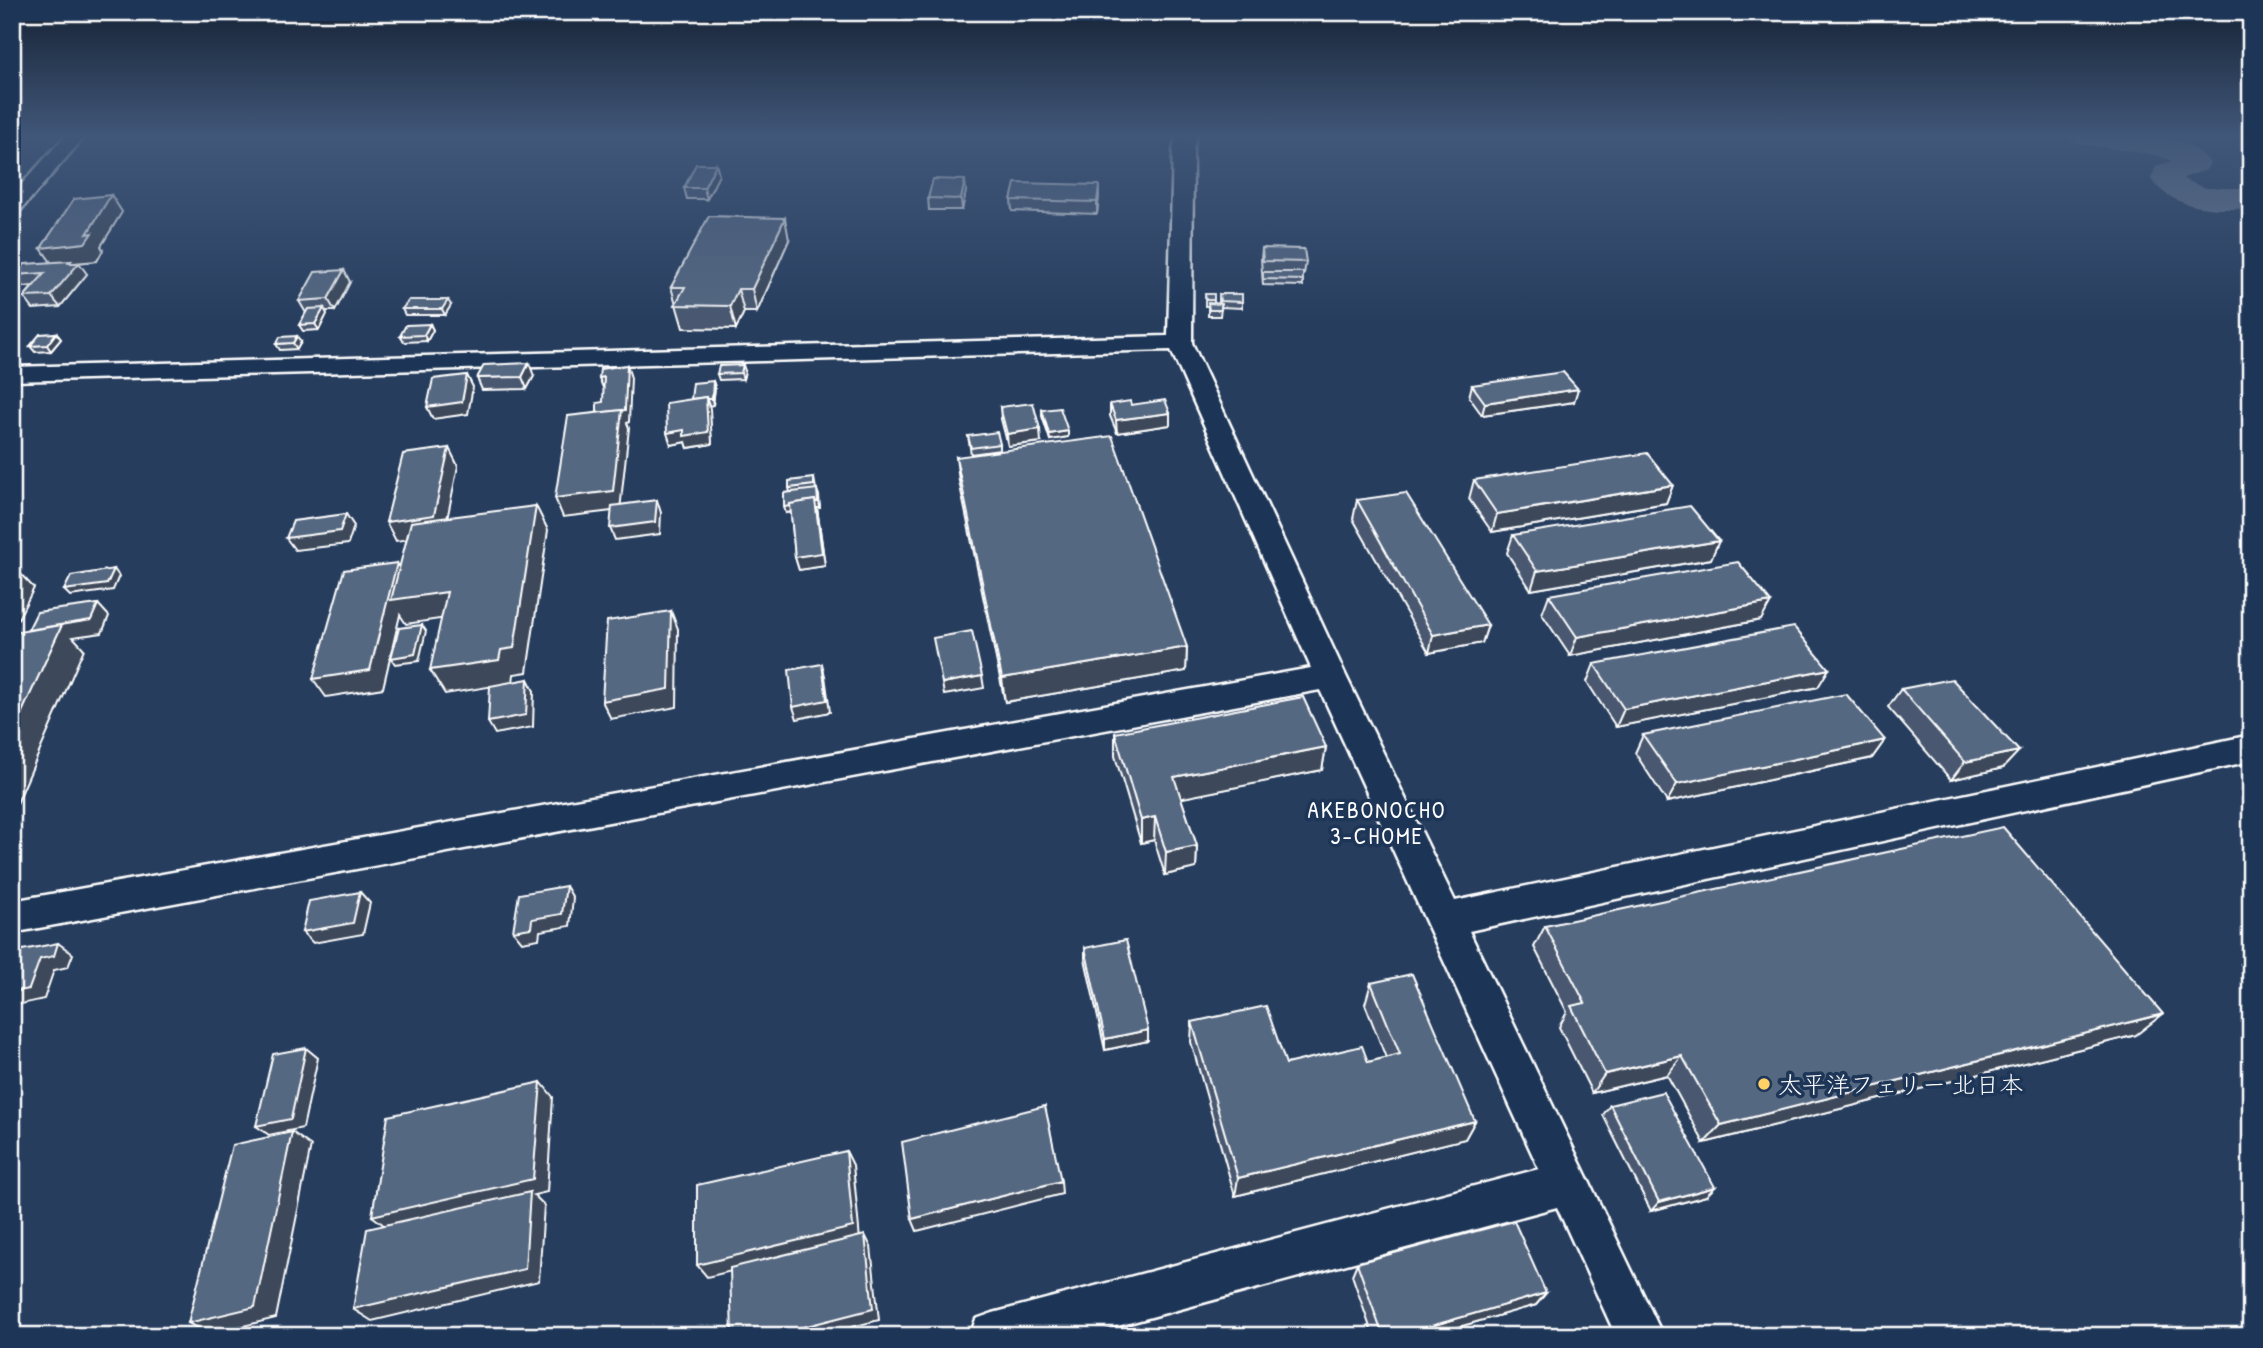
<svg xmlns="http://www.w3.org/2000/svg" width="2263" height="1348" font-family="'Patrick Hand','Klee One',sans-serif">
<rect width="100%" height="100%" fill="#263d5e"/>
<filter id="ink" filterUnits="userSpaceOnUse"><feTurbulence type="fractalNoise" baseFrequency=".0143" numOctaves="2"/><feDisplacementMap in="SourceGraphic" scale="14" xChannelSelector="R" yChannelSelector="G"/><feConvolveMatrix kernelMatrix="1 2 1 2 8 2 1 2 1" color-interpolation-filters="sRGB"/></filter>
<g filter="url(#ink)">
<g fill="none" stroke-linecap="round" stroke-linejoin="round">
<path fill="#67788e" fill-rule="evenodd" d="M2067,135C2106,134 2186,127 2210,163L2206,170L2183,178L2185,180L2206,188H2251V208C2217,211 2173,210 2151,179L2156,166L2172,161L2157,155L2082,144L2072,141Z"/>
<g stroke="#fff" stroke-width="5">
<g id="minor">
<polygon points="66,135 86,135 19,212 12,214 12,195"/>
<polygon points="1177,135 1196,135 1193,150 1192,343 1346,676 1455,901 2251,735 2251,761 1469,931 1663,1336 1616,1336 1557,1207 1081,1336 970,1336 976,1319 993,1313 1539,1169 1320,690 12,933 12,901 1311,668 1171,350 12,381 12,367 1168,336 1173,150"/>
</g>
</g>
<use href="#minor" fill="#1d3557" fill-rule="evenodd"/>
</g>
<g fill="#49596f" stroke="#fff" stroke-width="2">
<polygon points="716,164 719,175 707,199 687,199 684,188"/>
<polygon points="1099,185 1099,196 1097,214 1012,211 1011,200"/>
<polygon points="966,191 962,210 929,210 928,198"/>
<polygon points="111,195 122,212 101,246 103,250 97,261 76,263 87,274 60,307 33,309 24,297 33,286 23,287 21,284 18,287 12,288 12,271 18,271 51,262 41,248"/>
<polygon points="789,240 757,312 744,312 736,329 683,328 671,287"/>
<polygon points="1262,248 1306,262 1304,274 1303,274 1303,286 1263,285 1261,259"/>
<polygon points="350,282 335,311 326,311 327,314 319,330 303,331 299,325 306,313 299,301"/>
<polygon points="1205,294 1214,294 1214,303 1219,304 1219,294 1242,302 1242,308 1221,307 1220,316 1208,316 1208,306 1205,306"/>
<polygon points="451,305 445,315 405,315 402,309"/>
<polygon points="430,324 433,330 427,341 404,342 400,336"/>
<polygon points="56,333 61,339 51,351 35,352 30,346"/>
<polygon points="301,342 297,349 280,350 276,344"/>
<polygon points="745,371 743,379 719,380 717,374"/>
<polygon points="534,376 527,389 482,390 477,378"/>
<polygon points="713,381 715,387 713,405 709,406 712,444 688,448 686,442 671,445 691,399"/>
<polygon points="1472,385 1574,402 1482,415 1469,397"/>
<polygon points="1110,404 1170,425 1117,433 1110,416"/>
<polygon points="1000,407 1041,442 1008,446 1001,419"/>
<polygon points="1042,410 1068,431 1068,437 1050,440 1042,416"/>
<polygon points="968,436 1000,444 1000,450 971,454"/>
<polygon points="956,457 1187,647 1186,671 1005,702 959,481"/>
<polygon points="814,478 816,489 819,495 820,508 817,508 825,566 799,570 795,557 791,512 786,513 790,492 789,488"/>
<polygon points="1474,480 1673,485 1666,503 1492,532 1469,499"/>
<polygon points="1357,500 1488,625 1482,643 1429,653 1353,519"/>
<polygon points="1513,535 1711,559 1531,590 1507,553"/>
<polygon points="1549,595 1761,620 1570,656 1542,614"/>
<polygon points="1594,664 1818,687 1616,727 1587,682"/>
<polygon points="1901,689 2003,768 1951,780 1888,707"/>
<polygon points="1115,733 1326,747 1322,770 1181,798 1197,846 1196,868 1165,875 1154,840 1141,843 1115,756"/>
<polygon points="1643,735 1885,740 1872,758 1667,802 1635,753"/>
<polygon points="1545,926 2136,1035 1704,1143 1667,1075 1592,1093 1559,1027 1567,1012 1534,947"/>
<polygon points="1085,948 1148,1030 1148,1041 1105,1050 1085,959"/>
<polygon points="2251,957 2251,975 2241,964"/>
<polygon points="1371,983 1475,1121 1465,1139 1235,1196 1191,1042 1192,1022 1286,1064 1368,1062 1386,1058 1365,1004"/>
<polygon points="1610,1105 1706,1196 1651,1211 1603,1115"/>
<polygon points="1357,1263 1546,1293 1536,1305 1427,1336 1373,1336 1352,1275"/>
</g>
<g fill="#3c485a" stroke="#fff" stroke-width="2">
<polygon points="716,164 719,175 707,199 704,188"/>
<polygon points="965,180 966,191 962,210 961,199"/>
<polygon points="1099,185 1099,196 1097,214 1097,202"/>
<polygon points="111,195 122,212 101,246 103,250 97,261 73,263 79,263 87,274 60,307 51,296 53,265 41,248 87,234"/>
<polygon points="785,218 789,240 757,312 752,289"/>
<polygon points="14,255 19,261 12,268 12,258"/>
<polygon points="344,270 350,282 335,311 328,299"/>
<polygon points="16,278 21,284 18,287 13,281"/>
<polygon points="738,289 744,312 736,329 730,306"/>
<polygon points="448,300 451,305 445,315 442,309"/>
<polygon points="324,308 327,314 319,330 315,324"/>
<polygon points="430,324 433,330 427,341 424,335"/>
<polygon points="56,333 61,339 51,351 47,345"/>
<polygon points="297,336 301,342 297,349 293,343"/>
<polygon points="529,363 534,376 527,389 522,377"/>
<polygon points="627,365 631,378 629,422 627,423 629,428 620,510 563,517 555,498"/>
<polygon points="743,365 745,371 743,379 741,373"/>
<polygon points="467,375 473,387 468,414 433,419 427,407"/>
<polygon points="604,377 604,390 599,378"/>
<polygon points="713,381 715,387 713,405 712,399"/>
<polygon points="1578,389 1574,402 1482,415 1485,403"/>
<polygon points="706,397 710,409 712,444 688,448 686,442 671,445 667,433"/>
<polygon points="1170,413 1170,425 1117,433 1116,420"/>
<polygon points="1040,429 1041,442 1008,446 1007,434"/>
<polygon points="1068,431 1068,437 1050,440 1049,434"/>
<polygon points="449,448 458,466 444,534 396,541 386,522"/>
<polygon points="1673,485 1666,503 1492,532 1497,514"/>
<polygon points="817,489 820,508 817,508 825,566 799,570 795,557 816,508 786,513 784,507"/>
<polygon points="657,500 661,513 660,534 615,540 610,528"/>
<polygon points="536,506 548,530 527,672 514,674 513,683 445,694 430,670 501,650"/>
<polygon points="346,514 354,526 348,544 295,550 286,538"/>
<polygon points="1719,541 1711,559 1531,590 1537,571"/>
<polygon points="397,563 408,581 447,592 460,616 406,624 400,615 383,688 326,697 313,679"/>
<polygon points="12,565 34,588 16,623 12,624"/>
<polygon points="114,569 119,576 113,590 70,596 64,590"/>
<polygon points="1771,602 1761,620 1570,656 1577,637"/>
<polygon points="98,604 109,616 102,633 73,637 84,649 12,815 12,734 40,642 28,630"/>
<polygon points="671,611 678,629 677,707 611,719 602,701"/>
<polygon points="422,625 426,631 419,661 395,664 391,658"/>
<polygon points="1488,625 1482,643 1429,653 1433,635"/>
<polygon points="1187,647 1186,671 1005,702 1002,678"/>
<polygon points="822,664 825,676 830,712 797,719 793,707"/>
<polygon points="1829,669 1818,687 1616,727 1624,709"/>
<polygon points="982,676 984,688 944,695 942,683"/>
<polygon points="528,679 534,691 533,727 495,734 488,722"/>
<polygon points="1885,740 1872,758 1667,802 1677,784"/>
<polygon points="1326,747 1322,770 1173,800 1174,777"/>
<polygon points="2019,751 2003,768 1951,780 1965,762"/>
<polygon points="1155,817 1154,840 1141,843 1141,820"/>
<polygon points="1197,846 1196,868 1165,875 1166,852"/>
<polygon points="566,886 573,898 570,926 540,931 539,939 522,942 513,931"/>
<polygon points="360,892 370,903 363,934 313,943 302,932"/>
<polygon points="58,943 73,954 68,967 54,970 44,999 12,1006 12,992 40,959"/>
<polygon points="2163,1014 2136,1035 1704,1143 1721,1125"/>
<polygon points="1148,1030 1148,1041 1105,1050 1105,1039"/>
<polygon points="306,1048 318,1058 303,1128 269,1135 256,1126"/>
<polygon points="1682,1056 1667,1075 1592,1093 1605,1074"/>
<polygon points="541,1082 553,1097 547,1192 534,1195 544,1205 539,1281 372,1321 353,1309 389,1229 372,1216"/>
<polygon points="1475,1121 1465,1139 1235,1196 1238,1178"/>
<polygon points="292,1132 311,1146 276,1318 210,1334 188,1323"/>
<polygon points="846,1151 853,1165 860,1240 707,1277 697,1265"/>
<polygon points="1061,1181 1062,1194 917,1231 912,1219"/>
<polygon points="1715,1187 1706,1196 1651,1211 1659,1202"/>
<polygon points="865,1235 871,1247 879,1320 818,1336 768,1336"/>
<polygon points="1546,1293 1536,1305 1427,1336 1396,1336"/>
</g>
<g fill="#556781" stroke="#fff" stroke-width="2">
<polygon points="696,164 716,164 704,188 684,188"/>
<polygon points="933,179 965,180 961,199 928,198"/>
<polygon points="1015,183 1099,185 1097,202 1011,200"/>
<polygon points="111,195 87,234 92,233 85,243 41,248 74,199"/>
<polygon points="709,216 785,218 752,289 738,289 730,306 675,305 685,287 671,287"/>
<polygon points="1262,248 1304,249 1306,262 1263,261"/>
<polygon points="71,261 69,263 79,263 51,296 24,297 45,273 14,275 25,264"/>
<polygon points="344,270 328,299 299,301 315,272"/>
<polygon points="12,271 18,271 14,275 16,278 12,282"/>
<polygon points="1263,272 1303,272 1303,280 1263,279"/>
<polygon points="1205,294 1214,294 1214,300 1206,300"/>
<polygon points="1219,294 1242,294 1242,302 1220,301"/>
<polygon points="409,300 448,300 442,309 402,309"/>
<polygon points="1208,303 1221,304 1221,310 1209,310"/>
<polygon points="324,308 315,324 299,325 308,309"/>
<polygon points="430,324 424,335 400,336 406,325"/>
<polygon points="56,333 47,345 30,346 40,334"/>
<polygon points="297,336 293,343 276,344 280,337"/>
<polygon points="529,363 522,377 477,378 484,365"/>
<polygon points="627,365 625,410 597,413 597,403 603,402 604,377 599,378 600,369"/>
<polygon points="743,365 741,373 717,374 719,366"/>
<polygon points="1563,372 1578,389 1485,403 1472,385"/>
<polygon points="467,375 462,402 427,407 433,379"/>
<polygon points="713,381 712,399 707,399 706,397 691,399 693,383"/>
<polygon points="706,397 708,432 684,436 684,430 667,433 666,403"/>
<polygon points="1165,400 1170,413 1116,420 1110,404 1130,401 1131,405"/>
<polygon points="1033,403 1040,429 1007,434 1000,407"/>
<polygon points="1060,408 1068,431 1049,434 1042,410"/>
<polygon points="622,410 613,491 555,498 568,416"/>
<polygon points="997,432 1000,444 971,448 968,436"/>
<polygon points="1112,436 1187,647 1002,678 956,457"/>
<polygon points="449,448 434,515 386,522 403,454"/>
<polygon points="1647,453 1673,485 1497,514 1474,480"/>
<polygon points="814,478 814,485 789,488 789,481"/>
<polygon points="817,489 818,502 816,502 815,500 790,504 791,506 784,507 784,493"/>
<polygon points="1406,493 1488,625 1433,635 1357,500"/>
<polygon points="657,500 655,522 610,528 612,506"/>
<polygon points="815,500 822,553 795,557 790,504"/>
<polygon points="536,506 514,648 501,650 499,660 430,670 447,592 391,600 411,522"/>
<polygon points="1690,506 1719,541 1537,571 1513,535"/>
<polygon points="346,514 340,531 286,538 293,521"/>
<polygon points="1738,562 1771,602 1577,637 1549,595"/>
<polygon points="397,563 370,670 313,679 344,570"/>
<polygon points="114,569 107,584 64,590 71,576"/>
<polygon points="98,604 91,620 28,630 37,612"/>
<polygon points="671,611 669,689 602,701 607,621"/>
<polygon points="62,625 12,734 12,633"/>
<polygon points="422,625 415,654 391,658 399,628"/>
<polygon points="1794,627 1829,669 1624,709 1594,664"/>
<polygon points="972,631 982,676 942,683 933,638"/>
<polygon points="822,664 827,700 793,707 789,670"/>
<polygon points="528,679 526,715 488,722 490,686"/>
<polygon points="1952,679 2019,751 1965,762 1901,689"/>
<polygon points="1846,694 1885,740 1677,784 1643,735"/>
<polygon points="1303,697 1326,747 1174,777 1197,846 1166,852 1155,817 1141,820 1115,733"/>
<polygon points="2003,827 2163,1014 1721,1125 1682,1056 1605,1074 1571,1006 1585,1003 1545,926"/>
<polygon points="566,886 562,914 532,919 531,928 513,931 519,894"/>
<polygon points="360,892 353,923 302,932 309,901"/>
<polygon points="1126,940 1148,1030 1105,1039 1085,948"/>
<polygon points="58,943 54,956 40,959 29,989 12,992 12,952"/>
<polygon points="1412,974 1475,1121 1238,1178 1192,1022 1266,1006 1286,1064 1362,1046 1368,1062 1400,1054 1371,983"/>
<polygon points="306,1048 291,1119 256,1126 273,1054"/>
<polygon points="541,1082 533,1179 372,1216 388,1116"/>
<polygon points="1663,1092 1715,1187 1659,1202 1610,1105"/>
<polygon points="1045,1106 1061,1181 912,1219 902,1142"/>
<polygon points="292,1132 255,1307 188,1323 232,1145"/>
<polygon points="846,1151 853,1227 697,1265 697,1185"/>
<polygon points="530,1192 525,1269 353,1309 367,1229"/>
<polygon points="1514,1221 1546,1293 1396,1336 1383,1336 1357,1263"/>
<polygon points="865,1235 873,1309 768,1336 732,1336 730,1268"/>
<polygon points="1363,1332 1365,1336 1348,1336"/>
</g>
</g>
<linearGradient id="sky" x2="0" y2="1"><stop stop-color="#152234"/><stop offset="0.42" stop-color="#415779"/><stop offset="1" stop-color="#415779" stop-opacity="0"/></linearGradient>
<rect width="2263" height="324" fill="url(#sky)"/>
<circle fill="#ffd166" stroke="#1d3557" stroke-width="2.5" cx="1764" cy="1084" r="7"/>
<g text-anchor="middle" dominant-baseline="central" stroke-width="7" stroke-linejoin="round" paint-order="stroke">
<g font-size="23" letter-spacing="2" fill="#fff" stroke="#1d3557">
<text x="1377" y="809">AKEBONOCHO<tspan x="1377" dy="26">3-CHOME</tspan></text>
</g>
<g font-size="24" fill="#fff" stroke="#1d3557" text-anchor="start">
<text x="1778" y="1084">太平洋フェリー 北日本</text>
</g>
</g>
<rect width="2263" height="1348" fill="none" stroke="#1d3557" stroke-width="42"/>
<rect x="21" y="21" width="2221" height="1306" fill="none" stroke="#fff" stroke-width="2.5" filter="url(#ink)"/>
</svg>
